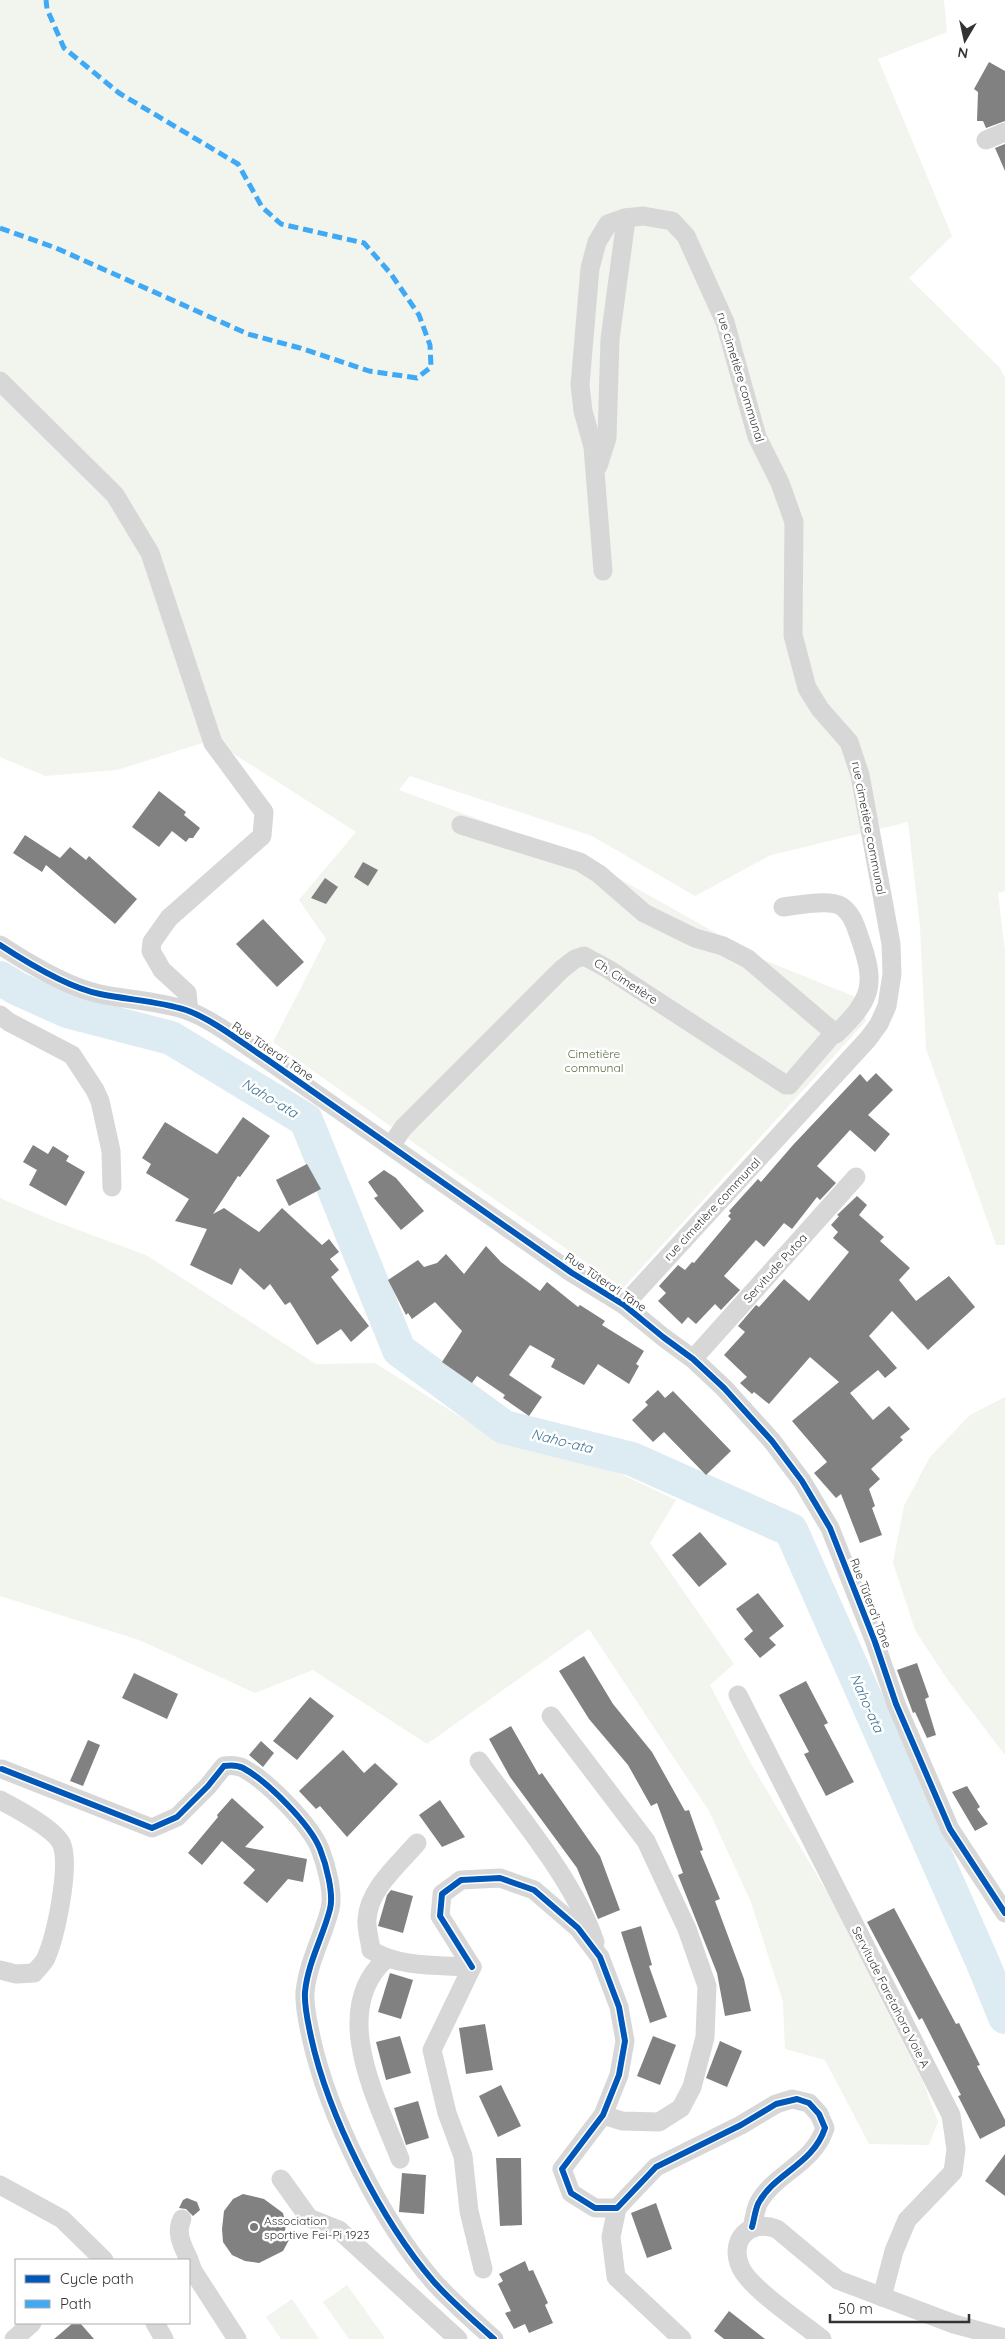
<svg xmlns="http://www.w3.org/2000/svg" width="1005" height="2339" font-family="Quicksand,sans-serif">
<rect width="100%" height="100%" fill="#fff"/>
<g fill="#f1f5ed">
<polygon points="0,0 944,0 947,32 878,59 952,236 909,278 999,367 1005,378 1005,891 998,893 1005,952 1005,1245 996,1245 926,1049 920,927 908,822 771,855 695,896 592,836 410,776 399,790 579,856 764,960 858,998 866,1021 623,1288 432,1156 273,1042 326,939 299,900 356,832 212,740 117,770 45,776 0,757"/>
<polygon points="0,1198 54,1221 146,1255 316,1364 375,1363 489,1435 621,1474 676,1500 650,1543 734,1664 710,1685 750,1762 828,1894 923,2082 938,2122 929,2145 869,2144 825,2060 785,2049 783,2002 751,1902 709,1811 589,1629 427,1744 313,1670 255,1693 139,1640 0,1596"/>
<polygon points="1005,1397 1005,1755 947,1679 915,1630 893,1563 904,1506 930,1457 970,1415"/>
<polygon points="347,2285 385,2338 384,2339 349,2339 323,2302"/>
<polygon points="292,2299 319,2339 281,2339 266,2317"/>
</g>
<g fill="none" stroke-linecap="round" stroke-linejoin="round">
<polyline stroke="#ddebf3" stroke-width="34" points="0,978 16,988 67,1011 171,1038 306,1120 399,1350 504,1427 632,1459 791,1530 983,1963 1005,2017"/>
</g>
<g fill="#818181">
<polygon points="989,62 1005,71 1005,121 986,128 983,121 977,121 978,92 974,89"/>
<polygon points="1005,144 1005,171 995,148"/>
<polygon points="159,791 186,812 184,815 200,828 193,838 189,838 186,842 172,831 159,847 132,827"/>
<polygon points="25,835 60,858 70,847 86,860 89,856 137,899 115,924 46,865 42,872 13,853"/>
<polygon points="363,862 378,870 368,886 354,877"/>
<polygon points="325,878 338,887 326,904 311,898"/>
<polygon points="263,919 304,962 277,987 236,944"/>
<polygon points="876,1073 893,1090 868,1115 890,1134 875,1152 850,1130 817,1166 836,1183 820,1200 817,1197 792,1229 784,1223 764,1247 756,1240 724,1276 740,1290 721,1310 715,1304 696,1324 688,1317 682,1324 658,1301 666,1293 659,1286 678,1265 685,1270 692,1262 694,1263 731,1219 728,1216 731,1213 729,1211 758,1179 761,1182 793,1145 860,1074 867,1082"/>
<polygon points="243,1117 270,1136 240,1177 238,1176 213,1214 224,1208 259,1232 282,1208 322,1245 329,1239 339,1252 330,1259 339,1270 331,1277 369,1326 351,1342 341,1329 317,1345 290,1302 285,1305 270,1284 264,1290 240,1268 232,1285 190,1265 207,1229 175,1221 189,1199 146,1173 151,1164 142,1158 165,1122 217,1154"/>
<polygon points="33,1145 48,1154 53,1146 69,1156 66,1161 85,1172 66,1206 29,1185 37,1170 23,1162"/>
<polygon points="307,1164 321,1189 289,1206 276,1180"/>
<polygon points="384,1170 396,1178 424,1211 401,1230 374,1198 378,1196 368,1182"/>
<polygon points="857,1196 867,1205 859,1215 884,1237 880,1241 910,1268 899,1280 916,1301 949,1276 975,1307 928,1350 892,1311 869,1336 897,1368 885,1378 878,1370 850,1393 873,1420 889,1406 910,1429 900,1437 903,1440 871,1469 880,1479 869,1489 875,1506 872,1508 882,1535 860,1543 841,1494 836,1498 814,1473 827,1462 792,1421 839,1382 810,1357 769,1404 754,1392 752,1394 740,1383 747,1377 724,1355 745,1332 738,1326 756,1305 759,1307 784,1279 809,1301 849,1252 833,1238 838,1232 831,1225 839,1216 837,1215"/>
<polygon points="486,1246 501,1262 540,1291 547,1282 578,1307 580,1305 605,1321 602,1325 644,1351 636,1364 639,1366 629,1384 598,1364 584,1385 551,1367 555,1359 530,1345 509,1375 542,1397 529,1416 503,1398 505,1395 477,1376 472,1383 442,1362 462,1331 435,1302 412,1319 408,1313 406,1315 388,1280 418,1260 424,1267 437,1263 446,1254 464,1274"/>
<polygon points="658,1390 665,1398 673,1391 731,1451 706,1475 664,1432 653,1442 632,1420 648,1405 645,1402"/>
<polygon points="700,1532 727,1564 699,1587 672,1555"/>
<polygon points="758,1593 784,1626 769,1638 776,1645 760,1658 744,1639 753,1631 736,1609"/>
<polygon points="584,1656 613,1704 652,1752 685,1811 689,1810 703,1850 700,1851 720,1899 715,1901 744,1979 751,2011 725,2016 717,1973 678,1875 683,1873 657,1803 651,1806 628,1765 589,1719 559,1671"/>
<polygon points="917,1663 929,1697 925,1699 936,1735 927,1738 915,1712 913,1713 897,1670"/>
<polygon points="134,1673 178,1694 167,1719 122,1698"/>
<polygon points="806,1681 828,1723 824,1725 854,1782 826,1796 804,1754 809,1752 779,1695"/>
<polygon points="310,1697 334,1716 297,1760 273,1741"/>
<polygon points="511,1726 539,1775 542,1773 600,1856 620,1910 598,1919 577,1868 510,1777 489,1739"/>
<polygon points="88,1740 100,1745 83,1786 70,1781"/>
<polygon points="261,1741 274,1753 263,1767 249,1755"/>
<polygon points="343,1750 364,1773 375,1763 398,1784 347,1837 320,1806 316,1809 299,1791"/>
<polygon points="967,1786 980,1807 977,1809 988,1824 975,1831 952,1792"/>
<polygon points="232,1798 264,1827 245,1847 307,1859 303,1882 288,1879 267,1903 243,1883 255,1870 222,1841 202,1865 188,1853 218,1817 217,1815"/>
<polygon points="440,1800 465,1837 442,1847 419,1815"/>
<polygon points="391,1890 413,1896 403,1933 378,1926 387,1895"/>
<polygon points="894,1908 956,2024 959,2023 980,2065 977,2066 1005,2120 1005,2126 980,2139 958,2096 961,2095 922,2018 919,2020 867,1922"/>
<polygon points="641,1926 652,1965 649,1966 667,2017 650,2023 621,1932"/>
<polygon points="390,1973 413,1980 401,2019 378,2012"/>
<polygon points="485,2024 493,2070 466,2074 459,2028"/>
<polygon points="400,2036 411,2073 386,2080 376,2042"/>
<polygon points="653,2036 676,2045 660,2085 637,2076"/>
<polygon points="720,2041 742,2051 727,2087 706,2078"/>
<polygon points="501,2085 521,2126 498,2137 479,2096"/>
<polygon points="418,2101 429,2138 406,2145 394,2108"/>
<polygon points="1005,2154 1005,2196 985,2181"/>
<polygon points="496,2158 521,2158 522,2225 500,2226"/>
<polygon points="402,2173 426,2175 424,2214 399,2212"/>
<polygon points="243,2194 264,2199 283,2213 286,2225 284,2236 289,2240 283,2251 259,2263 245,2261 232,2255 223,2242 222,2229 224,2211 233,2199"/>
<polygon points="187,2198 197,2202 200,2210 193,2216 186,2209 179,2208 183,2200"/>
<polygon points="656,2203 672,2249 647,2258 631,2213"/>
<polygon points="525,2261 529,2271 533,2270 548,2303 545,2305 553,2323 529,2333 525,2324 514,2329 505,2313 511,2311 498,2284 503,2281 499,2274"/>
<polygon points="729,2311 765,2339 724,2339 714,2331"/>
<polygon points="73,2323 80,2323 94,2339 54,2339"/>
</g>
<g fill="none" stroke-linecap="round" stroke-linejoin="round">
<g stroke="#d7d7d7" stroke-width="19">
<polyline points="986,140 1005,132"/>
<polyline points="0,381 115,495 150,553 213,743 264,812 262,836 169,918 152,942 151,951 162,970 187,993 189,1011"/>
<polyline points="598,466 607,438 610,339 625,227 625,218"/>
<polyline points="603,571 593,447 583,411 580,385 590,268 597,242 608,224 625,218 643,216 672,221 686,236 725,322 757,437 780,483 794,522 793,635 807,688 820,709 849,742 860,775 891,944 892,974 887,1006 879,1024 868,1039 624,1305"/>
<path d="M461,825L580,862L599,874L644,913L695,938L723,946L748,959L836,1034C871,1000 877,986 860,939C856,927 852,913 841,906C830,899 797,905 783,907"/>
<path d="M0,945C26,962 69,988 100,994C129,1000 158,1001 186,1010C212,1019 242,1043 265,1058L572,1273L624,1305L663,1337L693,1359L724,1388L772,1441L802,1481L830,1528L875,1642L896,1704L950,1829L1005,1913"/>
<polyline points="0,1015 9,1022 72,1055 95,1090 100,1101 111,1151 112,1187"/>
<polyline points="391,1146 403,1128 562,969 575,959 584,956 608,969 786,1085 789,1085 833,1034"/>
<polyline points="693,1359 856,1177"/>
<polyline points="738,1695 951,2115 956,2149 953,2172 907,2220 894,2251 882,2297"/>
<polyline points="551,1716 646,1841 687,1929 707,1986 705,2037 692,2087 681,2108 659,2122 622,2121 603,2115"/>
<path d="M479,1761C518,1815 574,1880 595,1942"/>
<path d="M2,1769L152,1828L177,1817L208,1786L224,1766C231,1765 237,1765 243,1768C267,1781 310,1824 320,1849C326,1864 334,1894 330,1909C323,1937 308,1962 305,1992C304,2007 308,2022 311,2037C328,2115 381,2221 434,2282C452,2302 474,2321 494,2339"/>
<path d="M0,1800C15,1808 56,1829 62,1845C70,1868 56,1935 46,1958C44,1963 38,1968 34,1973L16,1974L0,1970"/>
<path d="M417,1843C398,1865 369,1889 367,1919C366,1929 370,1940 371,1950C400,1968 438,1965 472,1967"/>
<path d="M386,1959C328,2011 378,2101 400,2159"/>
<polyline points="472,1967 440,1916 442,1894 461,1880 500,1878 534,1890 578,1928 600,1957 619,2007 625,2041 619,2075 603,2115 562,2169 571,2193 595,2208 617,2208"/>
<polyline points="472,1967 432,2050 447,2113 463,2156 469,2211 483,2269"/>
<polyline points="281,2179 309,2218 339,2230 458,2339"/>
<polyline points="0,2185 62,2219 104,2260"/>
<path d="M182,2219C175,2234 183,2246 189,2260"/>
<polyline points="189,2260 193,2271 237,2339"/>
<polyline points="155,2323 164,2339"/>
<polyline points="14,2339 32,2323"/>
<path d="M682,2339L616,2277L611,2237L617,2208L656,2167L741,2125L776,2104L792,2099L809,2103L819,2114L825,2128C813,2165 774,2173 758,2204C755,2211 754,2220 752,2227"/>
<path d="M822,2339C802,2323 751,2289 741,2268C728,2241 749,2218 777,2229L838,2280L954,2324L1005,2338"/>
</g>
<polyline stroke="#3fa9f5" stroke-width="5" stroke-dasharray="10 5" stroke-linecap="butt" points="0,228 56,248 248,334 300,348 369,371 417,378 431,367 430,345 419,315 391,274 364,243 281,224 262,207 238,164 119,93 64,48 47,9 46,0"/>
<g stroke="#fff" stroke-width="9">
<g id="cycleway">
<path d="M0,945C26,962 69,988 100,994C129,1000 158,1001 186,1010C212,1019 242,1043 265,1058L572,1273L624,1305L663,1337L693,1359L724,1388L772,1441L802,1481L830,1528L875,1642L896,1704L950,1829L1005,1913"/>
<path d="M2,1769L152,1828L177,1817L208,1786L224,1766C231,1765 237,1765 243,1768C267,1781 310,1824 320,1849C326,1864 334,1894 330,1909C323,1937 308,1962 305,1992C304,2007 308,2022 311,2037C328,2115 381,2221 434,2282C452,2302 474,2321 494,2339"/>
<path d="M472,1967L440,1916L442,1894L461,1880L500,1878L534,1890L578,1928L600,1957L619,2007L625,2041L619,2075L603,2115L562,2169L571,2193L595,2208H617L656,2167L741,2125L776,2104L797,2099L809,2103L819,2114L825,2128C813,2165 774,2173 758,2204C755,2211 754,2220 752,2227"/>
</g>
</g>
<use href="#cycleway" stroke="#0057b8" stroke-width="6"/>
</g>
<circle fill="#7a7a7a" stroke="#fff" stroke-width="2" cx="254" cy="2227" r="5"/>
<g text-anchor="middle" dominant-baseline="central" stroke-width="5" stroke-linejoin="round" paint-order="stroke">
<g font-size="12" fill="#333" stroke="#fff">
<text transform="translate(741 377) rotate(73)">rue cimetière communal</text>
<text transform="translate(869 828) rotate(79)">rue cimetière communal</text>
<text transform="translate(626 981) rotate(33)">Ch. Cimetière</text>
<text transform="translate(273 1051) rotate(34)">Rue Tūtera'i Tāne</text>
<text transform="translate(712 1209) rotate(-47)">rue cimetière communal</text>
<text transform="translate(775 1268) rotate(-48)">Servitude Putoa</text>
<text transform="translate(606 1282) rotate(34)">Rue Tūtera'i Tāne</text>
<text transform="translate(871 1603) rotate(69)">Rue Tūtera'i Tāne</text>
<text transform="translate(891 1997) rotate(63)">Servitude Faretahora Voie A</text>
</g>
<g font-size="12" fill="#56703f" stroke="#fff">
<text x="594" y="1053">Cimetière<tspan x="594" dy="14">communal</tspan></text>
</g>
<g font-size="12" fill="#333" stroke="#fff" text-anchor="start">
<text x="264" y="2220">Association<tspan x="264" dy="14">sportive Fei-Pi 1923</tspan></text>
</g>
<g font-size="14" font-style="italic" fill="#3f7597" stroke="#fff">
<text transform="translate(270 1098) rotate(31)">Naho-ata</text>
<text transform="translate(562 1441) rotate(14)">Naho-ata</text>
<text transform="translate(867 1703) rotate(66)">Naho-ata</text>
</g>
</g>
<rect x="15" y="2259" width="175" height="65" fill="#ffffff" stroke="#adadad"/>
<rect x="25" y="2275" width="25" height="8" fill="#0057b8" stroke="#adadad"/>
<text x="60" y="2284" font-size="15" fill="#333333">Cycle path</text>
<rect x="25" y="2300" width="25" height="8" fill="#3fa9f5" stroke="#adadad"/>
<text x="60" y="2309" font-size="15" fill="#333333">Path</text>
<g transform="translate(965 40) rotate(189)" stroke="#ffffff" stroke-width="4" paint-order="stroke">
<path d="M0-4L9 19L0 12L-9 19Z" fill="#333333"/>
<text y="-8" font-size="14" font-weight="bold" text-anchor="middle" fill="#333333">N</text>
</g>
<path d="M830 2314v8h139v-8" fill="none" stroke="#333333" stroke-width="2.5"/>
<text x="838" y="2314" font-size="15" fill="#333333" stroke="#ffffff" stroke-width="4" paint-order="stroke">50 m</text>
</svg>
